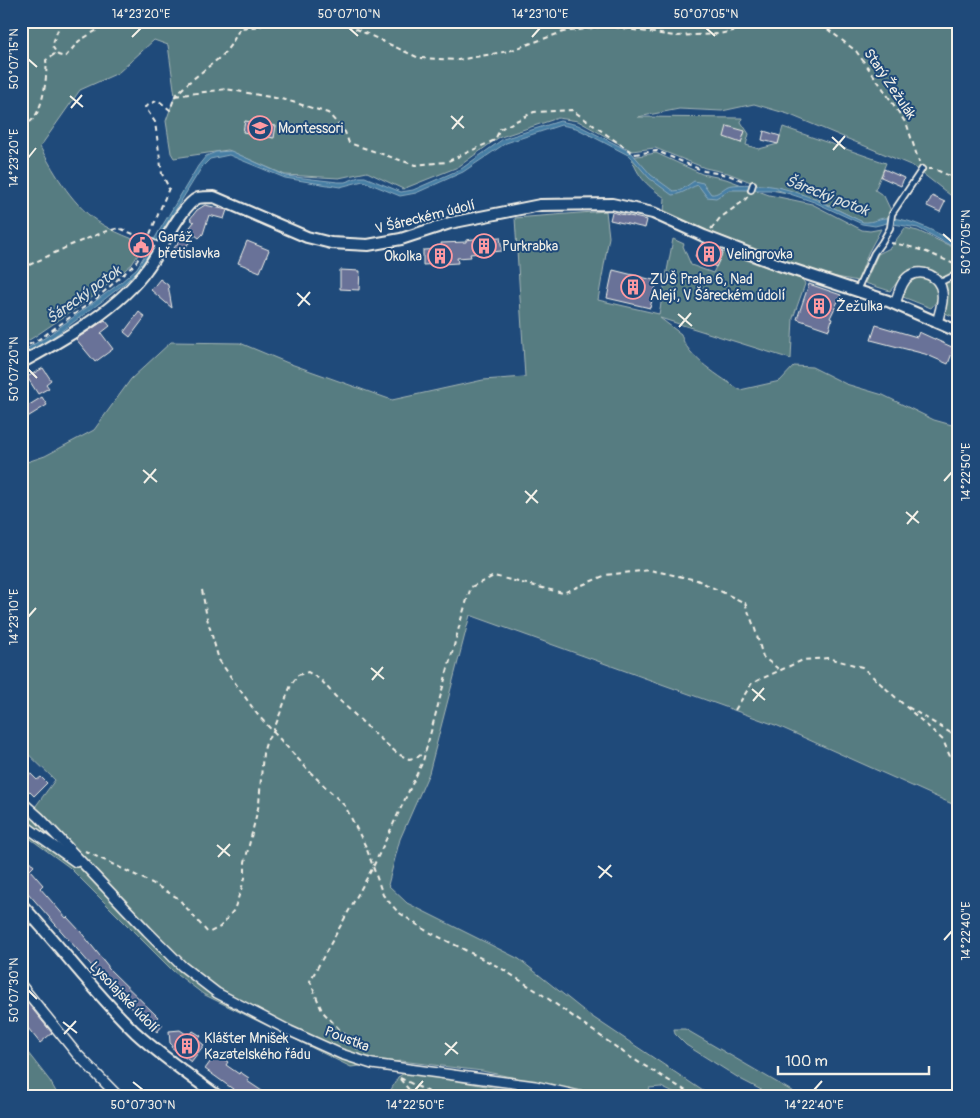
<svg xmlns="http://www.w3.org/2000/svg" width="980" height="1118" font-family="Pangolin,sans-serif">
<rect width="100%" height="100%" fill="#1f4a7a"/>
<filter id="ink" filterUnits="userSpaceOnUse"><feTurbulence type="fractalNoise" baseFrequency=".02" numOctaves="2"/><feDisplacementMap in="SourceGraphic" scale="10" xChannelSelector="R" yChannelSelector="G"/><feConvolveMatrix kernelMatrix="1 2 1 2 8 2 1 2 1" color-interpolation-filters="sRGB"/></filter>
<g filter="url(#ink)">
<g fill="#567b81" stroke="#a5b6b4" fill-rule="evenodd">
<path d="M21,21H959V202L913,166L788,114L754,104L722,111L679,109L638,117L742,118L741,122L749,134L746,145L759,149L778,144L783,127L886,163L875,190L884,196L891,211L887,220L866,224L815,198L771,190L728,173L705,168L655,148L632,151L578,121L558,118L498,138L458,167L403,189L367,172L339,178L285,175L228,150L174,158L171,153L166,121L175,96L168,45L154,40L118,73L80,90L40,147C56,175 73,207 103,225C116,233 131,238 145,244L132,264L94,296L34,337L21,345ZM245,121L276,126L273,138L243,132Z"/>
<path d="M656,153L702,174L726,179L769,195L812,204L862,230L870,231L881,229L868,253L858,281L805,271L806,268L786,261L787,258L781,257L780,259L771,256L664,213L665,198C647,185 639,179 631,157Z"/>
<path d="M606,211L609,237L598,300L659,314L673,239L684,244L683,246L691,265L713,273L723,252L803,280L805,284L793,318L791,359L660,318L681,334C686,357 722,378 740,390L780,381L794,366L812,367L846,384L883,395L934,420L959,427V807L778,726L470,615L429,773L400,839L388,885L407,903L519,959L588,1014L712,1097H682L661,1087L649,1088L653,1097H608L482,1071L401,1061L351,1067L203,994L173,971L69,867L21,832V826L55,780L21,747V464L45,456L94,430L131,379L171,342L240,343L288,363L392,400L483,380L525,377L515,218Z"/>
<path d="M905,228L918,231L959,250V319L945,313C947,297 949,279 932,272C926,269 919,268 912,270C903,273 896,284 890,291L865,283L878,254L890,248Z"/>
<path d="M918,277C937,278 946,293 931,308L903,297V295C906,286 910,282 918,277Z"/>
<polygon points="674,1029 685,1029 802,1097 775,1097 742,1080 686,1045 675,1034"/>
<polygon points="21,1044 50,1081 59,1097 21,1097"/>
<polygon points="406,1072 548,1097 387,1097 398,1077"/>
</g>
<path fill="#477ea4" stroke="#8cacbf" d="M560,121L578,125L631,152L651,175L673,191L681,190L694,181L703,183L711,194C718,195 722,189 728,186C734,184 755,184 762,185C796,187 833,208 863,222C874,223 879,217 889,218C915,219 936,233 959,244V250L918,228L887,223L875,226L862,224L814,202L778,190H729L716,198L707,197L698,185C688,188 684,194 672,195L649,178L630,156L576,128L561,125L506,143L463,172L416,193L400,196L363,181L340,187L285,178L229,155L210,159L202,167L140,268L124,284L101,302L45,343L21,355V352L46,337L86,308L120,283L137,268L198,166L206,156L216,152L231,151L286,176L338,182H345L359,177H365L401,192L413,190L461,169L503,139Z"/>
<g fill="#697298" stroke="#f4f1e8">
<polygon points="245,121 276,126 274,138 243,132"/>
<polygon points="727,126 745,131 741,143 724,137"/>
<polygon points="764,131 780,136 778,144 762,140"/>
<polygon points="884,169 904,178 901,186 881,177"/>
<polygon points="932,196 945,202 940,212 927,206"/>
<polygon points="205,205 227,210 224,219 209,215 203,234 199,238 195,235 181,253 174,248 194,222 190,219 197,210"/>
<polygon points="612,212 647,220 645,228 610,220"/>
<polygon points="500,237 502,251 470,254 471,257 457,258 458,263 423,265 423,250 442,249 441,243 466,242 466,240 474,239"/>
<polygon points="247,241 269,250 260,272 238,263"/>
<polygon points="702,243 723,252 716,267 695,256"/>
<polygon points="340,270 360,271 359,290 340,289"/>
<polygon points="613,270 657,281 650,308 607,298"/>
<polygon points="160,279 168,285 172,308 151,290"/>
<polygon points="809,284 841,295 830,318 832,319 829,330 797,319"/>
<polygon points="139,312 145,317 130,337 124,332"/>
<polygon points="105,320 110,326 101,333 113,349 95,362 76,339"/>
<polygon points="876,325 917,337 919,332 954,348 948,364 925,354 871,340"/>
<polygon points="43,368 51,380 46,384 49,388 38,394 27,377"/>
<polygon points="42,397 47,405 21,421 21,410"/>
<polygon points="31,774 37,780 41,777 47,783 34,796 22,784 25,781 24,776"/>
<polygon points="21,855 25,859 27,858 34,866 30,870 43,885 40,888 66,918 67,917 80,931 108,966 108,968 158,1017 157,1019 163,1025 157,1032 118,995 113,987 111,988 21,885"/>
<polygon points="21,995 52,1033 40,1043 24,1023 27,1020 21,1013"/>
<polygon points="180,1030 189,1036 193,1031 201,1036 198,1040 204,1045 191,1062 171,1047 172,1045 170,1043 169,1031"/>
<polygon points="216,1054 228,1062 226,1065 239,1074 240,1072 249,1078 247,1081 271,1097 244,1097 205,1069"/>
</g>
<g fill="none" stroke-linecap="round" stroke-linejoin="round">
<g stroke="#f4f1e8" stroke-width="8">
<g id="service">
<polyline points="751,190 753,184"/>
<polyline points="150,241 161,247"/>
<polyline points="939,283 959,273"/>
<polyline points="857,290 874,253 882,242 890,228 892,214 922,169"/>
</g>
</g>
<g stroke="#f4f1e8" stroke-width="12">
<g id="minor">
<path d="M895,304C898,296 901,281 909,276C922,268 940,276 942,292C944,302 939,314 937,323"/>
<polyline points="21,801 39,817 147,931 182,966 217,993 290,1031 341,1054 372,1064 535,1086 584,1097"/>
<polyline points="21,823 76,862"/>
<polyline points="21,985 76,1053 119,1097"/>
</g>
</g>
<g stroke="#f4f1e8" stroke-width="14">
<g id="tertiary">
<path d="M21,363C64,339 118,310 147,269C159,254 182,204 198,198C203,197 209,197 214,197L307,237L331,243L368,245L401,239L450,223L540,205L612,204L653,213L704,236L779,265L888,301L959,332"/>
<path d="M21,904C60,946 94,992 135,1032C161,1056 190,1076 219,1097"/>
</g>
</g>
<g stroke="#f4f1e8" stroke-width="2" stroke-dasharray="5 4" stroke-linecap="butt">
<polyline points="61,21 52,46 58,55 65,57 79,41 112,21"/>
<polyline points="339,21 419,58 458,60 509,51 563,32 608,26 674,36 719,34 760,25 800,25 826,28"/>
<polyline points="828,21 826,28 856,51 882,87 907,125 919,162"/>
<polyline points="175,96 226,89 286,100 328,113 345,132 349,143 415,165 446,162 495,140 500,129 534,112 572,110 634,154 657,151 704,171 728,175 746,182"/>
<path d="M21,125C24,124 30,123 32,120C43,110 48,74 46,60L56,53"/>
<polyline points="928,169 934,169 959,180"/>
<polyline points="711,229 720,218 745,200 748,196"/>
<polyline points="150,234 169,188 162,174 155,122 145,107 158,100 170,110 175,96 188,83 223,55 232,43 240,28 261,26 258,21"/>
<path d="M890,243C915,246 935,255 958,266"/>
<polyline points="21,269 71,245 104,232 119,228 143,238"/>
<polyline points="21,349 41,338 97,298 135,264 145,248"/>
<polyline points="202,590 207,618 219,660 257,714 309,771 345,806 366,847 383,895 398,912 425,930 499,967 540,993 630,1057 696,1097"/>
<polyline points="908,707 959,738"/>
<polyline points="735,710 752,683 803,660 828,658 862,667 943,740 959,778"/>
<polyline points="85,851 152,883 178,898 208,933 220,927 234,910 245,878 245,862 259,804 263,753 267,740 273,732 291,685 298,675 308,672 321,680 335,696 376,735 398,754 409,759 418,757 424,752"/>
<polyline points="358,1049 322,1011 310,981 373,867 423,761 462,616 471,587 494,576 563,593 606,575 650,570 697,580 745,603 755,629 763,657 781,671"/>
<polyline points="400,1078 429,1092 444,1097"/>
<polyline points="400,1079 415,1097"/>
</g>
<use href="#service" stroke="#1f4a7a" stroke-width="4.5"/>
<use href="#minor" stroke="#1f4a7a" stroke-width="9"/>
<use href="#tertiary" stroke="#1f4a7a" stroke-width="10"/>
</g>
</g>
<path fill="none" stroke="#f4f1e8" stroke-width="2" d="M349,28L358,36M706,28L715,36M132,37L141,28M532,37L540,28M28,59L37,67M70,96L83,107M71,108L82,95M451,116L464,128M452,129L463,116M832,137L845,149M833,150L845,136M28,158L36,148M943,234L952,242M297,293L310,305M298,306L310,292M678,314L692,326M679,327L691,313M28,369L37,378M143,470L157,482M944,481L952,472M144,483L156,469M525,491L538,503M526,503L537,490M906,512L919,523M907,524L918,511M28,617L36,608M371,668L384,679M372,680L383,667M752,689L765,700M753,701L764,688M217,845L230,856M218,857L230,844M598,866L612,877M599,878L611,865M944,940L952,931M28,990L37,999M63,1022L77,1033M64,1034L76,1021M445,1043L458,1054M445,1055L457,1042M133,1082L143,1090M415,1090L423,1081M814,1090L822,1081"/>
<defs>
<g id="school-ring" transform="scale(1.25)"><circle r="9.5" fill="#1f4a7a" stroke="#ff9aa2" stroke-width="1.5"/><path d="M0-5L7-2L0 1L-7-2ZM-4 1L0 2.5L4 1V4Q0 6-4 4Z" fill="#ff9aa2"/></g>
<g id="civic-ring" transform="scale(1.25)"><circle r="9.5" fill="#1f4a7a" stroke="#ff9aa2" stroke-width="1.5"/><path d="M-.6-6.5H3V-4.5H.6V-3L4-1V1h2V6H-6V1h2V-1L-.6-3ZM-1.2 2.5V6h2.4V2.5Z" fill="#ff9aa2"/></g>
<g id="building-ring" transform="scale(1.25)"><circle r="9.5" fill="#1f4a7a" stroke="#ff9aa2" stroke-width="1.5"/><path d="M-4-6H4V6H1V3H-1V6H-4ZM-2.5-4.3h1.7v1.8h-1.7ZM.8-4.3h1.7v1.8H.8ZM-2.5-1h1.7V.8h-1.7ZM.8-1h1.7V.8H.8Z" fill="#ff9aa2"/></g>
</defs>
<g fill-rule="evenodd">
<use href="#school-ring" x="260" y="128"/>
<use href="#civic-ring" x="141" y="245"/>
<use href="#building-ring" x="484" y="246"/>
<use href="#building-ring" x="709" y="254"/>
<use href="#building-ring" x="440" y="256"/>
<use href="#building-ring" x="633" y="287"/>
<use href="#building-ring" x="819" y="306"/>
<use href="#building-ring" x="187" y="1046"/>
</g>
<g text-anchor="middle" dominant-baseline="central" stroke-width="4" stroke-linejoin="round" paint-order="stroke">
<g font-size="14" fill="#f4f1e8" stroke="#1f4a7a">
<text transform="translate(890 84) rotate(56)">Starý Žežulák</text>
<text transform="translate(425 217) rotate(-14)">V Šáreckém údolí</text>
<text transform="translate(124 997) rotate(46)">Lysolajské údolí</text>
<text transform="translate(347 1039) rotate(21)">Poustka</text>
</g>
<g font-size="14" fill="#f4f1e8" stroke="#1f4a7a" text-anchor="start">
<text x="278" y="128">Montessori</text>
<text x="158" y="237">Garáž<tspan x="158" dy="16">břetislavka</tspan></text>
<text x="502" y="246">Purkrabka</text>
<text x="726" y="254">Velingrovka</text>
<text x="422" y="256" text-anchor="end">Okolka</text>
<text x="650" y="279">ZUŠ Praha 6, Nad<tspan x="650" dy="16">Alejí, V Šáreckém údolí</tspan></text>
<text x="836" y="306">Žežulka</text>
<text x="204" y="1038">Klášter Mnišek<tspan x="204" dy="16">Kazatelského řádu</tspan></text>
</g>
<g font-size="15" font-style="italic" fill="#dae0de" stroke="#1f4a7a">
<text transform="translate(827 196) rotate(21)">Šárecký potok</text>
<text transform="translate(84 295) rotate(-36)">Šárecký potok</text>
</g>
</g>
<rect width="980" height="1118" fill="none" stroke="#1f4a7a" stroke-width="55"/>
<path d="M778 1066v8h151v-8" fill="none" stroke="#f4f1e8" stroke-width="2.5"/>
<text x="785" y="1066" font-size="15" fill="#f4f1e8" stroke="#1f4a7a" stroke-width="4" paint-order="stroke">100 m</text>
<rect x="28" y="28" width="924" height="1062" fill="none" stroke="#f4f1e8" stroke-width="2"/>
<g font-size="12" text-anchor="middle" fill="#f4f1e8">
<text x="141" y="18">14°23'20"E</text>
<text x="349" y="18">50°07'10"N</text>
<text x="540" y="18">14°23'10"E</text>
<text x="706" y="18">50°07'05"N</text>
<text transform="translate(14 59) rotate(-90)" y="4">50°07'15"N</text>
<text transform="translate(14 158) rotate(-90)" y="4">14°23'20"E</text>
<text transform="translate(966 242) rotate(-90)" y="4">50°07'05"N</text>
<text transform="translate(14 369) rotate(-90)" y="4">50°07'20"N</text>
<text transform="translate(966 472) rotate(-90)" y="4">14°22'50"E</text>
<text transform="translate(14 617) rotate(-90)" y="4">14°23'10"E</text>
<text transform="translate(966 931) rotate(-90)" y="4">14°22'40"E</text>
<text transform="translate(14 990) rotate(-90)" y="4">50°07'30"N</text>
<text x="143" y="1109">50°07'30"N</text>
<text x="415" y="1109">14°22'50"E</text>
<text x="814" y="1109">14°22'40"E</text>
</g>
</svg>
